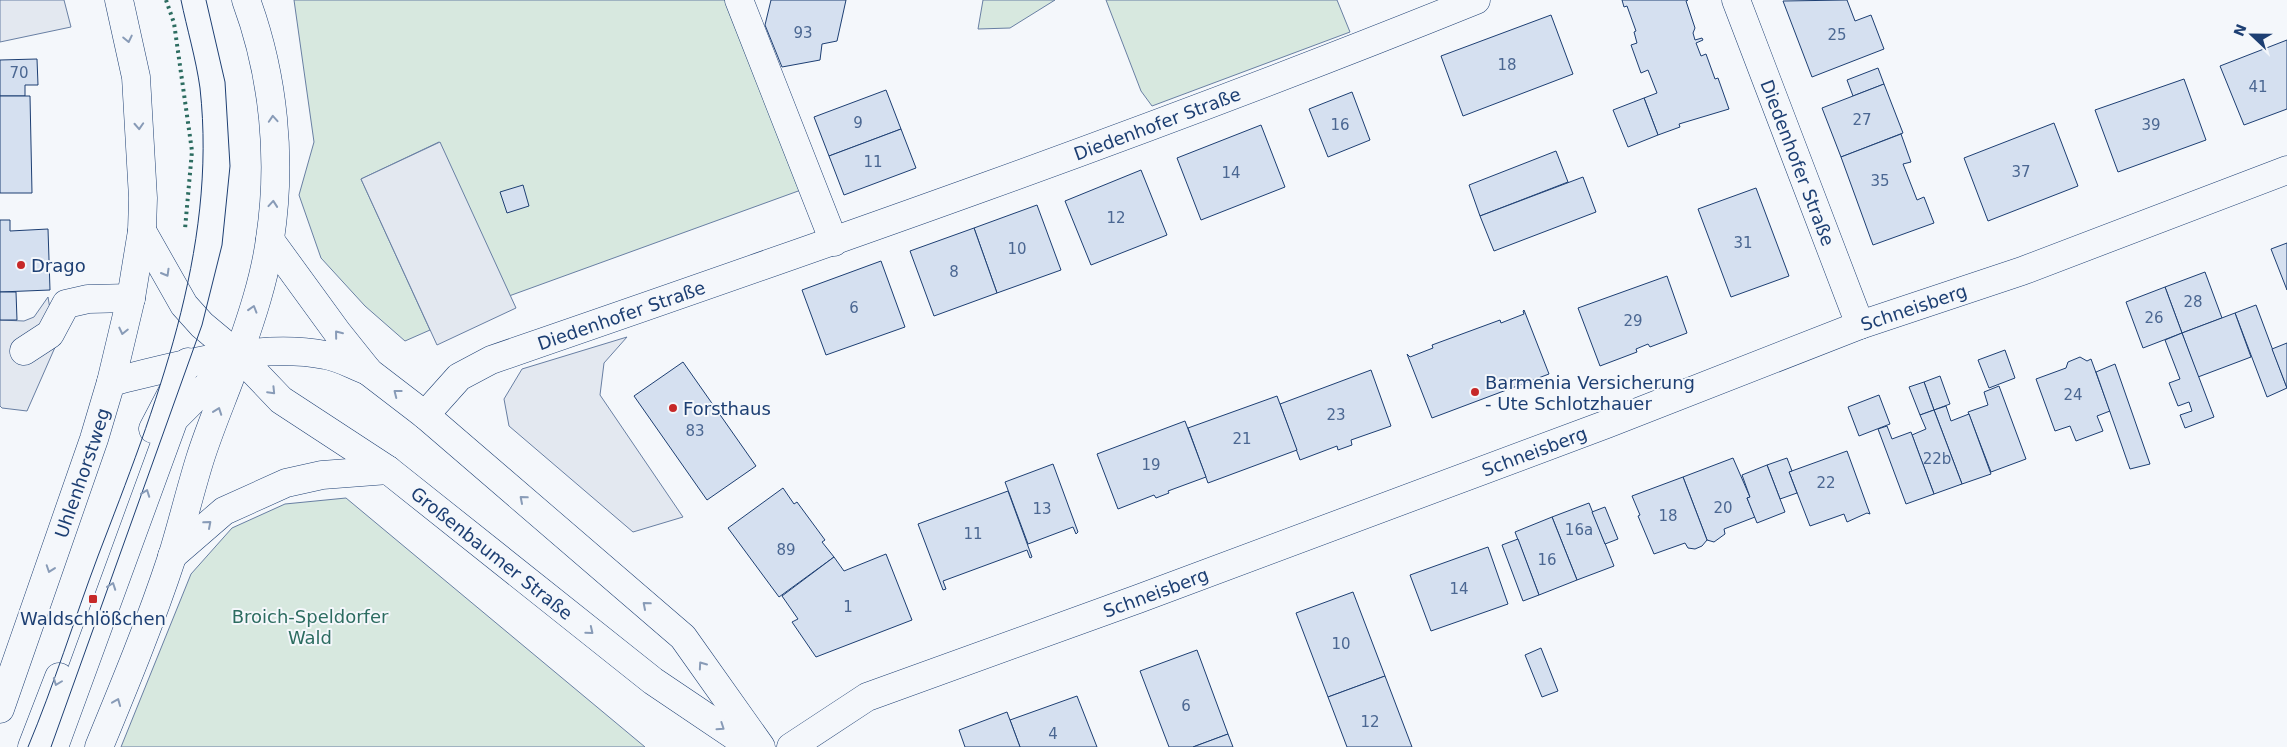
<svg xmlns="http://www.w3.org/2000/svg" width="2287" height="747" font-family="'DejaVu Sans',sans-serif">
<rect width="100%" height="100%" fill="#f4f7fb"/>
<g fill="#d7e8df" stroke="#687fa3">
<polygon points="294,0 726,0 801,190 509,296 439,142 361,179 430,330 405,341 365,306 321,258 299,195 314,142"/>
<polygon points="983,0 1055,0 1010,28 978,29"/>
<polygon points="1106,0 1337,0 1350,32 1152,106 1141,91"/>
<polygon points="346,498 615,722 645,747 121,747 191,574 232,528 285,504"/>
</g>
<g fill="#e3e8f0" stroke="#687fa3">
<polygon points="0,0 64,0 71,27 0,42"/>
<polygon points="440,142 516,308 437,345 361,179"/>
<polygon points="48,297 56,345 27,411 2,408 0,406 0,320 24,321 34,317"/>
<polygon points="627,337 604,363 600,395 683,517 633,532 509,426 504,399 522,369"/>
</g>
<g fill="#d5e0f0" stroke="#1d3f73">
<polygon points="771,0 846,0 837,41 822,44 820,60 782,67 765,25"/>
<polygon points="1622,0 1688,0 1686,1 1695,28 1693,33 1695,40 1702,38 1703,40 1696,43 1701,56 1706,54 1715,79 1718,78 1729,109 1679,124 1680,127 1658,135 1644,98 1657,93 1648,70 1641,73 1631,45 1637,43 1634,32 1636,31 1627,6 1624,7"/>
<polygon points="1847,0 1855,21 1871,15 1884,49 1812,77 1783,1"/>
<polygon points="1551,15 1573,74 1463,116 1441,56"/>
<polygon points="2287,40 2287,109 2244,125 2220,66"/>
<polygon points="37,59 38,85 25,85 25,96 0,96 0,60"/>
<polygon points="1878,68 1884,84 1853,96 1847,80"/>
<polygon points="2184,79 2206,140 2118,172 2095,110"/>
<polygon points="1884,84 1903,133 1841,157 1822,108"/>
<polygon points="886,90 901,129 829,156 814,117"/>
<polygon points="1352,92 1370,140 1328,157 1309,109"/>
<polygon points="0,96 30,96 32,193 0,193"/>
<polygon points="1644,98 1658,135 1628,147 1613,110"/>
<polygon points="2054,123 2078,186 1988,221 1964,158"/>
<polygon points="1261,125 1285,187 1201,220 1177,158"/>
<polygon points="901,129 916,168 844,195 829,156"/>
<polygon points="1901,134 1911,162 1903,164 1917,200 1924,197 1934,223 1873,245 1841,157"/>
<polygon points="1556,151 1568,182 1480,216 1469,185"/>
<polygon points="1141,170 1167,235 1091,265 1065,201"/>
<polygon points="1583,177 1596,212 1494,251 1480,216"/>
<polygon points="523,185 529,206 507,213 500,192"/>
<polygon points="1756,188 1789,276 1731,297 1698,209"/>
<polygon points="1037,205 1061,270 997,293 974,228"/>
<polygon points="0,220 10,220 10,231 48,229 50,290 0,292"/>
<polygon points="974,228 997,293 934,316 910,251"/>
<polygon points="2287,243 2287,290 2271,249"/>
<polygon points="881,261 905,327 826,355 802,290"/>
<polygon points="2205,272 2222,318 2182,333 2165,287"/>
<polygon points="1667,276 1687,333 1650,347 1648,344 1636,349 1637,352 1600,366 1578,308"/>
<polygon points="2165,287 2182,333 2143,348 2126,302"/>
<polygon points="0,292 16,292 17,320 0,320"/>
<polygon points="2256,305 2287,388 2267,397 2235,313"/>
<polygon points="1524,310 1549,374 1432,418 1407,354 1410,357 1433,348 1432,345 1500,320 1501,323 1524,314 1523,311"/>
<polygon points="2235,313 2251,357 2198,377 2182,333"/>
<polygon points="2182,333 2214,417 2185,428 2180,415 2192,411 2189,402 2178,406 2169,383 2180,379 2165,340"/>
<polygon points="2287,343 2287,388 2272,349"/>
<polygon points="2005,350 2015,378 1989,388 1978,360"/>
<polygon points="2080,357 2087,361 2091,359 2110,411 2097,416 2103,431 2076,441 2070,426 2055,431 2036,379 2066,368 2068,362"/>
<polygon points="683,362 756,466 707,500 634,396"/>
<polygon points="2115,364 2150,464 2130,469 2096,372"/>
<polygon points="1371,370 1391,426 1351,440 1352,445 1338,450 1337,446 1300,460 1280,404"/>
<polygon points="1940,376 1950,404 1934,410 1924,382"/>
<polygon points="1924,382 1934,410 1920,415 1909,387"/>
<polygon points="1999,386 2026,459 1991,472 1968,412 1988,405 1984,392"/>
<polygon points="1879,395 1890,424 1859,436 1848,407"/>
<polygon points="1277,396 1297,450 1208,483 1188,428"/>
<polygon points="1946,406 1951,421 1969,414 1991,474 1962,484 1934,410"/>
<polygon points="1934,410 1962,484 1934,494 1912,435 1926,429 1920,415"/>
<polygon points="1185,421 1206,477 1168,491 1169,493 1156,498 1154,495 1118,509 1097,454"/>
<polygon points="1887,426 1892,439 1911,432 1934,494 1906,504 1878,429"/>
<polygon points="1847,451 1870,514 1867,513 1847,522 1844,514 1810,526 1789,472"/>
<polygon points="1733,458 1750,497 1747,498 1755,517 1724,529 1725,534 1714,542 1707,540 1683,477"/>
<polygon points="1787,458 1792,471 1789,472 1797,493 1780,499 1767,465"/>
<polygon points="1053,464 1078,532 1076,534 1073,527 1028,544 1005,482"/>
<polygon points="1767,465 1785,512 1757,523 1747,498 1750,497 1742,475"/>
<polygon points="1683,477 1707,540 1702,546 1695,549 1688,548 1685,543 1654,554 1638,516 1640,515 1632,496"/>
<polygon points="783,488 794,504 797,502 825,540 822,542 834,557 779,597 728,528"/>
<polygon points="1008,491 1032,557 1030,558 1027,550 943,581 946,589 943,590 918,524"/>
<polygon points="1589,503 1614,566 1577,580 1552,517"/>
<polygon points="1605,507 1618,539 1605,544 1592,512"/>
<polygon points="1552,517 1577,580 1539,595 1515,532"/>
<polygon points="1518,539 1539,595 1523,601 1502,545"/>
<polygon points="1488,547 1508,604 1431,631 1410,575"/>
<polygon points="886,554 912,620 816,657 792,622 798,619 782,596 834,557 844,571"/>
<polygon points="1353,592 1385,676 1328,697 1296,613"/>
<polygon points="1541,648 1558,691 1542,697 1525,655"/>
<polygon points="1197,650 1228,734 1193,747 1169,747 1140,671"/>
<polygon points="1385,676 1412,747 1347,747 1328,697"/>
<polygon points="1077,696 1097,747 1020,747 1010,720"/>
<polygon points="1007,712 1020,747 965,747 959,730"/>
<polygon points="1228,734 1233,747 1193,747"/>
</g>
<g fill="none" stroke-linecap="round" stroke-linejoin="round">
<g stroke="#1d3f73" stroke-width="29">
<g id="minor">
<polyline points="739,0 834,242"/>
<path id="s1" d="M1736,0L1860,325"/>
<path id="s2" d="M142,231L184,305L202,325L238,355L281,400L388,470L653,681L751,747"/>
<polyline points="270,240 337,332 369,372 425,415 683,637 761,747"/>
<polyline points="24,351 50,334 66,304 88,299 131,298"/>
<path d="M111,382C176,366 258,342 325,355C340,357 354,366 368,371"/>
<path id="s3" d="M425,415L459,377L491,360C822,246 1152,131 1476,0"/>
<polyline points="153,429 188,362"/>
<polyline points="172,556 224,511 286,483 322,475 388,470"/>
<polyline points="32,747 59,677"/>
<polyline points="54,747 174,419 238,355"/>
<path id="s4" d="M791,747L867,697L1138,599L1607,424L1860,325L2022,271L2287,170"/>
</g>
</g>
<g stroke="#1d3f73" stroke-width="29">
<g id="major">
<path id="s5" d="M0,709L94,439L111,382L131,298L142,231L143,198L136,77L119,0"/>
<path d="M99,747C125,684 151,621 172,557C182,525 190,491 200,459C211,424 226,391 238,356C251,319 265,278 270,239C282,160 274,76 246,0"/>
</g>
</g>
<use href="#minor" stroke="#f4f7fb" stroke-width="28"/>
<use href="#major" stroke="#f4f7fb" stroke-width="28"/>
<g stroke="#1d3f73" stroke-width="1">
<path d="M28,747C54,685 74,620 98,556C155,407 218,251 200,88C196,59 187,29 181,0"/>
<polyline points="51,747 202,325 222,245 230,166 225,82 206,0"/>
</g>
<polyline stroke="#2c6c60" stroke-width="4" stroke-dasharray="2.5 4" stroke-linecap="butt" points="166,0 174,23 192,151 185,229"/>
</g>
<defs><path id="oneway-chevron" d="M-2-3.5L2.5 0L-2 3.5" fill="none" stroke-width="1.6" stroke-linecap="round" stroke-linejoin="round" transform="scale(1.25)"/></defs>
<g stroke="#889bb7">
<use href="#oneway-chevron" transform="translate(128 39) rotate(78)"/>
<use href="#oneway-chevron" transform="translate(273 119) rotate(-94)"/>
<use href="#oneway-chevron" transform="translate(139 126) rotate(87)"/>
<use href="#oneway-chevron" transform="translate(273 204) rotate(-85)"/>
<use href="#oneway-chevron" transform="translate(166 273) rotate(60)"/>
<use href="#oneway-chevron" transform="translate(253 309) rotate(-73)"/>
<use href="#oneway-chevron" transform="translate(123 331) rotate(103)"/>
<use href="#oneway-chevron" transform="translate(338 334) rotate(-129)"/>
<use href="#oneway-chevron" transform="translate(272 391) rotate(46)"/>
<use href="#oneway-chevron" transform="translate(397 393) rotate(-142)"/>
<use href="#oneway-chevron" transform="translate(218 411) rotate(-70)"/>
<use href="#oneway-chevron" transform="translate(146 493) rotate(-70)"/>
<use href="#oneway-chevron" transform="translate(523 499) rotate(-139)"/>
<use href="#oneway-chevron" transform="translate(208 524) rotate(-41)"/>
<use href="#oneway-chevron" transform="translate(50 569) rotate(109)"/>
<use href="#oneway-chevron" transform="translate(112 586) rotate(-70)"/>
<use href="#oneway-chevron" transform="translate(646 605) rotate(-139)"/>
<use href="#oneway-chevron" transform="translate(590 631) rotate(39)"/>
<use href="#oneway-chevron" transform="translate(702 665) rotate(-125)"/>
<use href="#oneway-chevron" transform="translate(57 682) rotate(111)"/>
<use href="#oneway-chevron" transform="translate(117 702) rotate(-68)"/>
<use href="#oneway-chevron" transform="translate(721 727) rotate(34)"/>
</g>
<g fill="#c62828" stroke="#f4f7fb" stroke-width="2">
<circle cx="21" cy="265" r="5"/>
<circle cx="1475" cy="392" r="5"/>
<circle cx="673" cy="408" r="5"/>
<rect x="88" y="594" width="10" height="10" rx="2.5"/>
</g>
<g text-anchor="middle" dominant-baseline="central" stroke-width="4" stroke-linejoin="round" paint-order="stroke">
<g font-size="15" fill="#4b6792">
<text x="803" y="33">93</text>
<text x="1837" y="35">25</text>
<text x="1507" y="65">18</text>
<text x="19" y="73">70</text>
<text x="2258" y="87">41</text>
<text x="1862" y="120">27</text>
<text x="858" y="123">9</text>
<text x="1340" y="125">16</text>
<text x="2151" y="125">39</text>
<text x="873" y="162">11</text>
<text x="2021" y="172">37</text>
<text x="1231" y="173">14</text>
<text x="1880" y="181">35</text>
<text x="1116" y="218">12</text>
<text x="1743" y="243">31</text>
<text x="1017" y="249">10</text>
<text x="954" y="272">8</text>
<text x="2193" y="302">28</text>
<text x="854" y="308">6</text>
<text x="2154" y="318">26</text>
<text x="1633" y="321">29</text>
<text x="2073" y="395">24</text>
<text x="1336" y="415">23</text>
<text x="695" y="431">83</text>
<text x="1242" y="439">21</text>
<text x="1937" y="459">22b</text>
<text x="1151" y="465">19</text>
<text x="1826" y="483">22</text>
<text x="1723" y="508">20</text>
<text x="1042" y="509">13</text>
<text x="1668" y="516">18</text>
<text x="1579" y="530">16a</text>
<text x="973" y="534">11</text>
<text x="786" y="550">89</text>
<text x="1547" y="560">16</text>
<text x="1459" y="589">14</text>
<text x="848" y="607">1</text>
<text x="1341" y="644">10</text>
<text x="1186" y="706">6</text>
<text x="1370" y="722">12</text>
<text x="1053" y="734">4</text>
</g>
<g font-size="18" fill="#1d3f73" stroke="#f4f7fb">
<text stroke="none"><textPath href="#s3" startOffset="794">Diedenhofer Straße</textPath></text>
<text stroke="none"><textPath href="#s1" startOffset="174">Diedenhofer Straße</textPath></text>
<text stroke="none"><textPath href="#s4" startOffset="1208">Schneisberg</textPath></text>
<text stroke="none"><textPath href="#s3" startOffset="225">Diedenhofer Straße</textPath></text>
<text stroke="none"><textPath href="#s4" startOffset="802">Schneisberg</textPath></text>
<text stroke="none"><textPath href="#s5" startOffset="250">Uhlenhorstweg</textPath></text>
<text stroke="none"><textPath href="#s2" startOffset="482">Großenbaumer Straße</textPath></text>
<text stroke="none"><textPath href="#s4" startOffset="398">Schneisberg</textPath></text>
</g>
<g font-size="18" fill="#1d3f73" stroke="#f4f7fb" text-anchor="start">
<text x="31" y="265">Drago</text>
<text x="1485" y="382">Barmenia Versicherung<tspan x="1485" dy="21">- Ute Schlotzhauer</tspan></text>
<text x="683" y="408">Forsthaus</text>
<text x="93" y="618" text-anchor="middle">Waldschlößchen</text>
</g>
<g font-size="18" fill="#2c6c60" stroke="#f4f7fb">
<text x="310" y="616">Broich-Speldorfer<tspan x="310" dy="21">Wald</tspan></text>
</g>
</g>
<g transform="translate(2252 35) rotate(292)" stroke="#f4f7fb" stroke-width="4" paint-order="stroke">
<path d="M0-4L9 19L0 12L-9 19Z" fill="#1d3f73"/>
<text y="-8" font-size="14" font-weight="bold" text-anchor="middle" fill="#1d3f73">N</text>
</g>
</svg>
